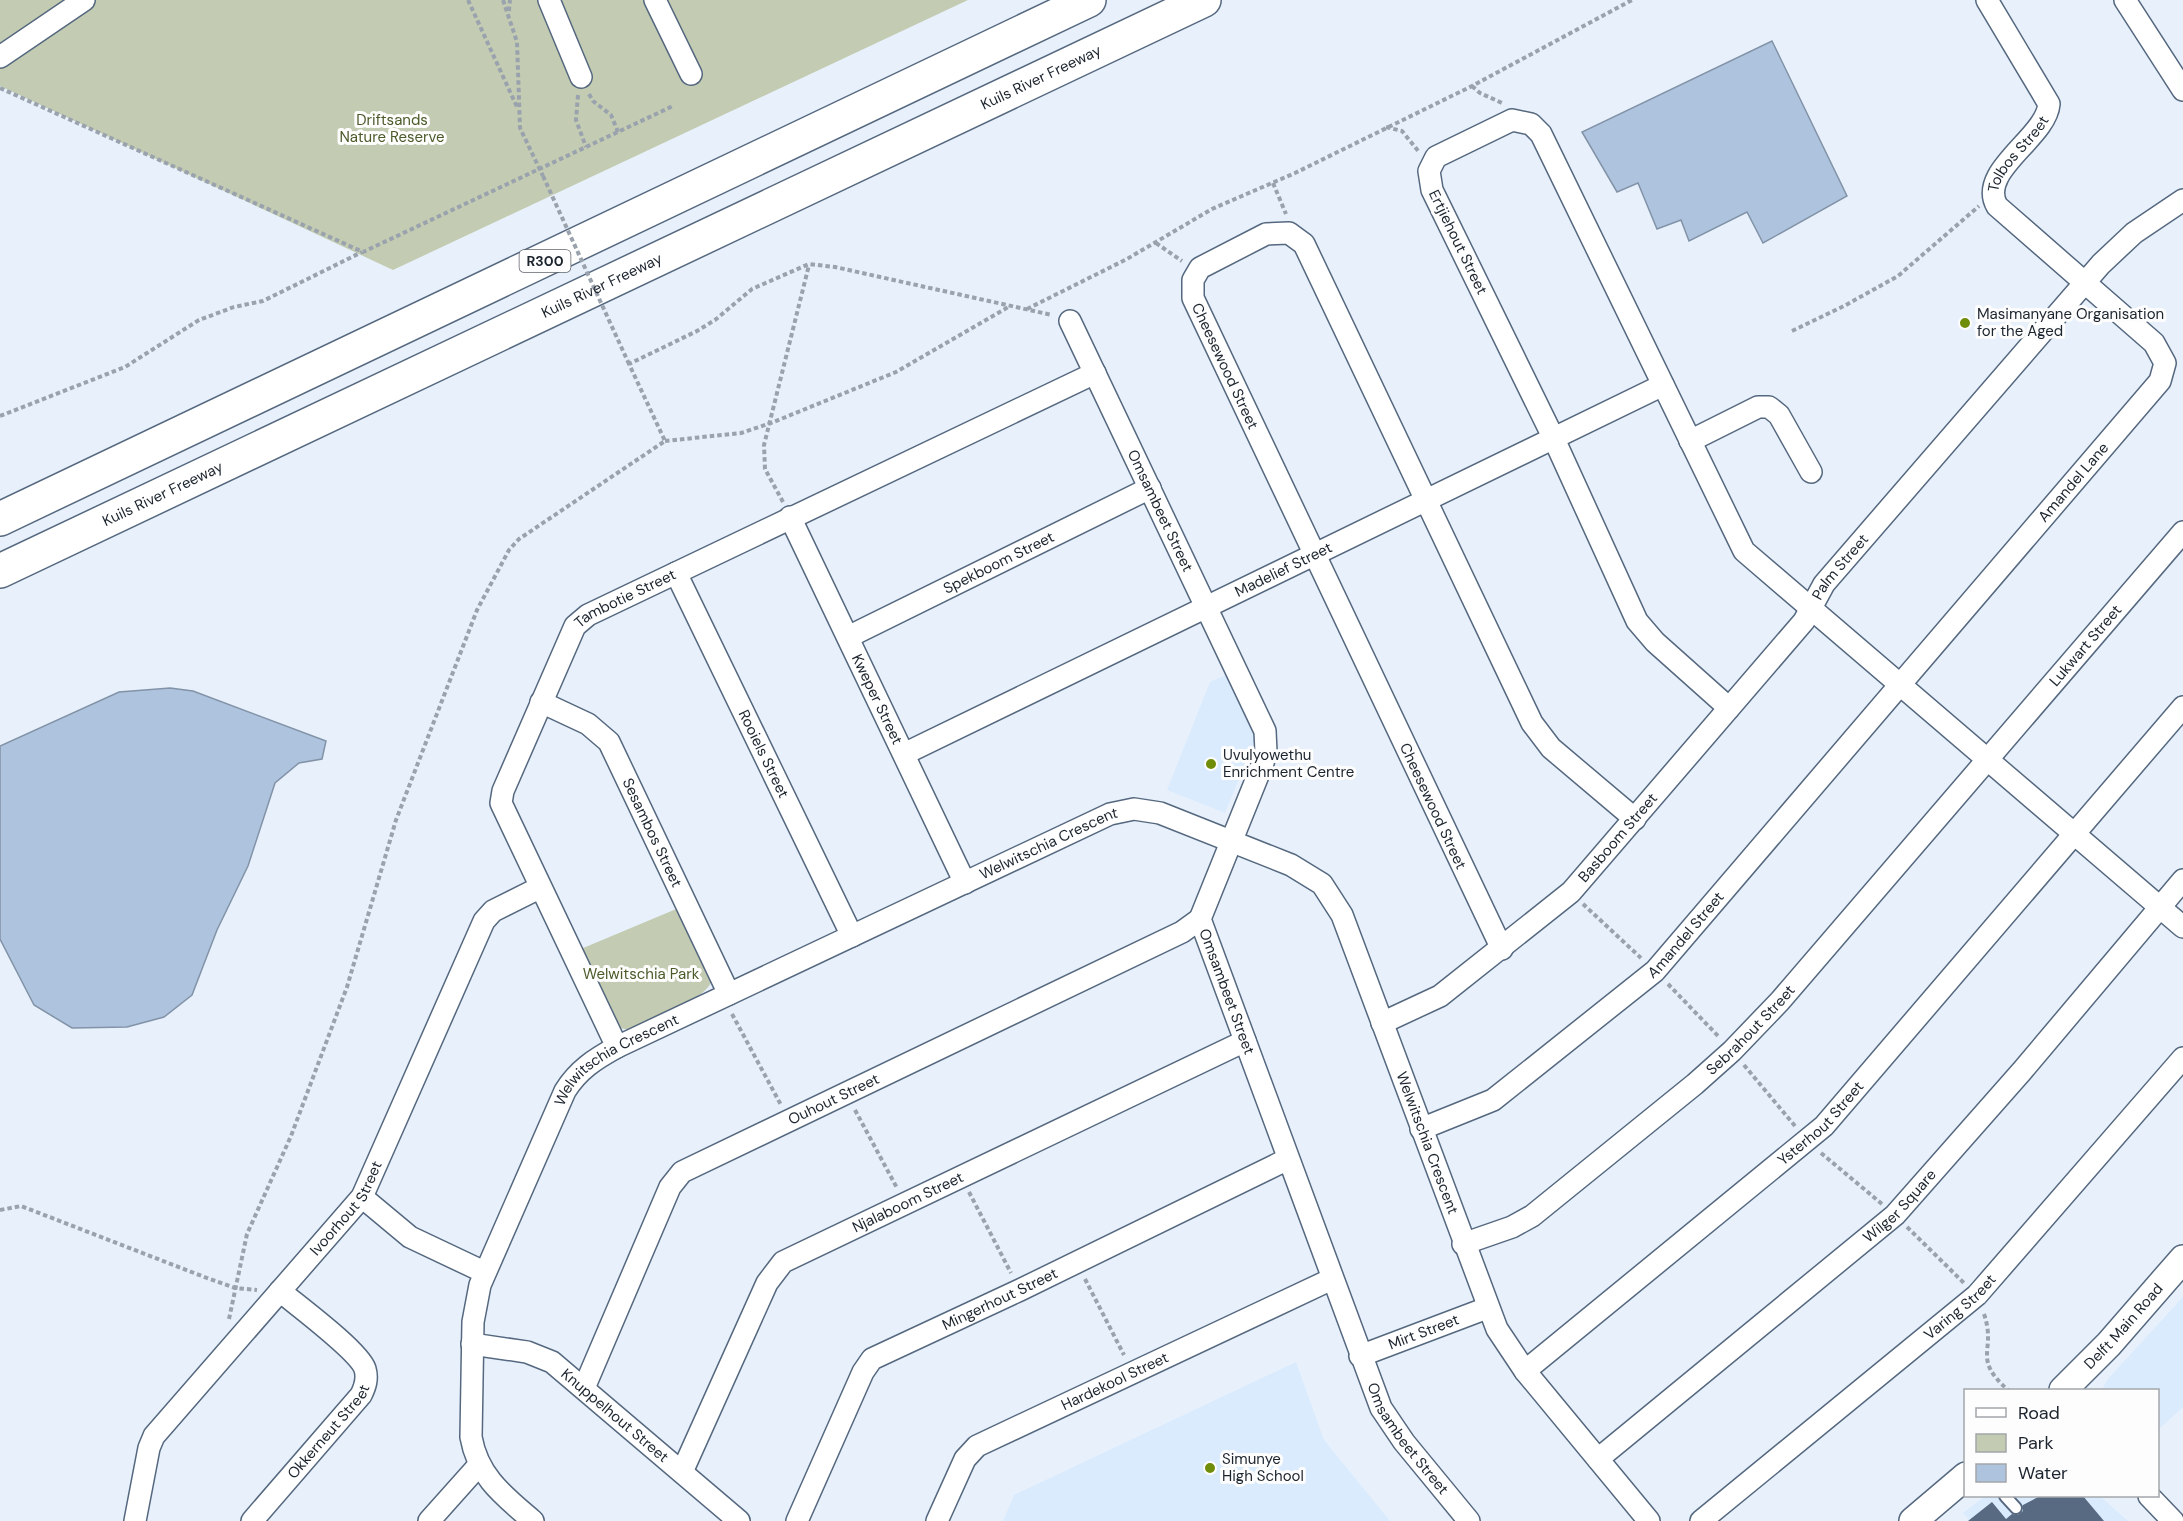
<svg xmlns="http://www.w3.org/2000/svg" width="2183" height="1521" font-family="'DM Sans',sans-serif">
<rect width="100%" height="100%" fill="#e8f1fb"/>
<g fill="#daebfe">
<polygon points="1226,675 1256,737 1225,813 1167,790 1210,682"/>
<polygon points="2183,1297 2183,1407 2158,1430 2158,1390 2102,1390 2107,1380"/>
<polygon points="1296,1362 1324,1440 1390,1521 1003,1521 1014,1495"/>
<polygon points="1985,1496 2100,1496 2128,1521 1970,1521 1963,1513"/>
</g>
<g fill="#c3ccb2">
<polygon points="0,0 968,0 393,270 0,86"/>
<path d="M681,907L712,980C707,999 654,1019 637,1028L629,1030L615,1027L576,951Z"/>
</g>
<g fill="#aec3dd" stroke="#8293a8" stroke-width="1.5">
<polygon points="1772,41 1847,196 1763,243 1747,212 1689,241 1681,220 1657,229 1638,183 1617,192 1582,132"/>
<polygon points="170,688 193,691 326,741 322,759 299,763 275,783 248,866 217,930 192,995 164,1017 127,1027 72,1028 34,1005 0,939 0,746 119,692"/>
</g>
<polygon fill="#576a81" points="2040,1496 2083,1496 2104,1521 1968,1521 1992,1502 2006,1519 2012,1514 2018,1515 2023,1511 2023,1505"/>
<g fill="none" stroke-linecap="round" stroke-linejoin="round">
<g stroke="#55687f" stroke-width="14">
<polyline id="service" points="2005,1496 2016,1508"/>
</g>
<g stroke="#55687f" stroke-width="24">
<g id="minor">
<polyline points="549,0 581,77"/>
<polyline points="655,0 691,74"/>
<polyline points="2125,0 2183,90"/>
<polyline points="0,57 84,0"/>
<path id="s1" d="M1070,321L1265,731L1266,752L1263,763L1200,919L1381,1408L1404,1442L1469,1521"/>
<polyline points="1690,441 1758,407 1769,407 1779,415 1811,472"/>
<path id="s2" d="M790,517L965,883"/>
<path id="s3" d="M676,573L852,936"/>
<path id="s4" d="M848,637L1150,488"/>
<path id="s5" d="M541,702L588,724L609,742L729,994"/>
<polyline points="1729,708 1655,642 1637,621 1554,439 1432,190 1429,171 1436,157 1512,120 1531,124 1541,134 1744,551 2183,927"/>
<path id="s6" d="M904,754L1663,385"/>
<polyline points="1502,949 1193,298 1193,280 1200,268 1266,234 1289,233 1304,244 1532,723 1551,748 1635,819"/>
<path id="s7" d="M1382,1023L1440,996L1571,892L1804,621L1824,584L2101,264L2134,233L2183,200"/>
<path id="s8" d="M617,1047L501,803L503,791L575,626L588,615L1095,373"/>
<path id="s9" d="M1421,1129L1493,1100L1655,971L2160,381L2165,363L2154,343L1997,206C1977,171 2046,138 2049,104L1987,0"/>
<polyline points="362,1197 410,1237 484,1272"/>
<path id="s10" d="M1463,1244L1512,1227L1532,1216L1695,1084L1732,1051L1780,1001L2183,532"/>
<path id="s11" d="M472,1344L527,1352L552,1362L739,1521"/>
<path id="s12" d="M1360,1356L1487,1308"/>
<path id="s13" d="M1525,1371L1824,1126L2183,707"/>
<path id="s14" d="M584,1388L670,1187L682,1172L1182,932L1200,919"/>
<path id="s15" d="M1598,1459L1895,1215L2022,1071L2183,880"/>
<path id="s16" d="M682,1472L767,1283L783,1262L1245,1041"/>
<polyline points="2149,1496 2173,1521"/>
<path id="s17" d="M135,1521L149,1448L154,1436L362,1197L484,921L493,911L539,888"/>
<path id="s18" d="M252,1521L361,1395C365,1387 368,1379 365,1369C359,1351 298,1306 280,1291"/>
<polyline points="429,1521 479,1465"/>
<path id="s19" d="M533,1521C504,1496 478,1477 471,1437L473,1322L480,1285L565,1091C578,1070 595,1059 617,1047L1110,814L1134,809L1160,813L1291,865L1322,884L1342,915L1497,1329L1525,1371L1649,1521"/>
<path id="s20" d="M797,1521L863,1372L872,1359L1020,1290L1288,1159"/>
<path id="s21" d="M937,1521L965,1459L977,1446L1332,1279"/>
<path id="s22" d="M1701,1521L1977,1295L2183,1058"/>
</g>
</g>
<g stroke="#55687f" stroke-width="30">
<g id="tertiary">
<path id="s23" d="M2063,1390L2109,1344L2183,1259"/>
<polyline points="1913,1521 1966,1476"/>
</g>
</g>
<g stroke="#55687f" stroke-width="36">
<g id="motorway">
<polyline points="0,519 1089,0"/>
<path id="s24" d="M0,571L1204,0"/>
</g>
</g>
<g stroke="#9aa3ad" stroke-width="4" stroke-dasharray="4.5 3" stroke-linecap="butt">
<polyline points="468,0 517,107"/>
<polyline points="503,0 517,42 520,128 543,176"/>
<polyline points="509,11 510,0"/>
<polyline points="1472,86 1480,93 1502,103"/>
<polyline points="0,88 363,252 673,106"/>
<polyline points="589,94 593,101 611,115 618,132"/>
<polyline points="578,95 576,120 586,147"/>
<polyline points="1386,127 1402,131 1419,152"/>
<polyline points="1273,183 1286,214"/>
<polyline points="1156,243 1182,261"/>
<polyline points="1027,309 1127,259 1212,209 1295,173 1472,86 1632,0"/>
<polyline points="1792,331 1844,306 1898,276 1979,206"/>
<polyline points="0,416 125,367 199,320 234,307 263,301 362,252"/>
<polyline points="665,441 741,433 771,423 896,372 1010,306"/>
<polyline points="783,502 765,469 764,445 809,265"/>
<polyline points="1583,904 1641,958"/>
<polyline points="1668,984 1719,1037"/>
<polyline points="732,1014 781,1105"/>
<polyline points="1744,1065 1795,1126"/>
<polyline points="855,1110 897,1188"/>
<polyline points="1821,1153 1882,1204"/>
<polyline points="969,1192 1011,1273"/>
<polyline points="0,1210 21,1206 207,1278 235,1288 257,1290"/>
<polyline points="1907,1227 1964,1283"/>
<polyline points="1085,1279 1124,1355"/>
<path d="M1984,1314C1997,1352 1971,1357 2008,1390"/>
<polyline points="229,1319 247,1234 291,1136 347,987 396,820 477,610 509,550 519,539 665,441 629,364 697,331 715,320 752,289 809,264 835,267 1052,315"/>
</g>
<use href="#service" stroke="#fff" stroke-width="10"/>
<use href="#minor" stroke="#fff" stroke-width="21"/>
<use href="#tertiary" stroke="#fff" stroke-width="27"/>
<use href="#motorway" stroke="#fff" stroke-width="33"/>
<polyline stroke="#9aa3ad" stroke-width="4" stroke-dasharray="4.5 3" stroke-linecap="butt" points="543,176 629,364"/>
</g>
<g fill="#708d0a" stroke="#fdfdfd" stroke-width="2">
<circle cx="1965" cy="323" r="6"/>
<circle cx="1211" cy="764" r="6"/>
<circle cx="1210" cy="1468" r="6"/>
</g>
<g text-anchor="middle" dominant-baseline="central" stroke-width="6" stroke-linejoin="round" paint-order="stroke">
<rect fill="#fdfdfd" stroke="#60656c" stroke-width="1.5" x="519.5" y="250" width="51" height="22" rx="4.5"/>
<g font-size="14" font-weight="bold" fill="#1c242e">
<text x="545" y="261">R300</text>
</g>
<g font-size="15" fill="#1c242e" stroke="#fdfdfd">
<text stroke="none"><textPath href="#s24" startOffset="1152">Kuils River Freeway</textPath></text>
<text stroke="none"><textPath href="#s9" startOffset="1372">Tolbos Street</textPath></text>
<text transform="translate(1458 242) rotate(64)">Ertjiehout Street</text>
<text stroke="none"><textPath href="#s24" startOffset="666">Kuils River Freeway</textPath></text>
<text transform="translate(1225 366) rotate(65)">Cheesewood Street</text>
<text stroke="none"><textPath href="#s9" startOffset="928">Amandel Lane</textPath></text>
<text stroke="none"><textPath href="#s24" startOffset="180">Kuils River Freeway</textPath></text>
<text stroke="none"><textPath href="#s1" startOffset="210">Omsambeet Street</textPath></text>
<text stroke="none"><textPath href="#s4" startOffset="168">Spekboom Street</textPath></text>
<text stroke="none"><textPath href="#s7" startOffset="654">Palm Street</textPath></text>
<text stroke="none"><textPath href="#s6" startOffset="422">Madelief Street</textPath></text>
<text stroke="none"><textPath href="#s8" startOffset="520">Tambotie Street</textPath></text>
<text stroke="none"><textPath href="#s10" startOffset="872">Lukwart Street</textPath></text>
<text stroke="none"><textPath href="#s2" startOffset="202">Kweper Street</textPath></text>
<text stroke="none"><textPath href="#s3" startOffset="201">Rooiels Street</textPath></text>
<text transform="translate(1433 806) rotate(65)">Cheesewood Street</text>
<text stroke="none"><textPath href="#s5" startOffset="180">Sesambos Street</textPath></text>
<text stroke="none"><textPath href="#s7" startOffset="303">Basboom Street</textPath></text>
<text stroke="none"><textPath href="#s19" startOffset="1018">Welwitschia Crescent</textPath></text>
<text stroke="none"><textPath href="#s9" startOffset="332">Amandel Street</textPath></text>
<text stroke="none"><textPath href="#s1" startOffset="732">Omsambeet Street</textPath></text>
<text stroke="none"><textPath href="#s10" startOffset="362">Sebrahout Street</textPath></text>
<text stroke="none"><textPath href="#s19" startOffset="532">Welwitschia Crescent</textPath></text>
<text stroke="none"><textPath href="#s14" startOffset="406">Ouhout Street</textPath></text>
<text stroke="none"><textPath href="#s13" startOffset="386">Ysterhout Street</textPath></text>
<text stroke="none"><textPath href="#s19" startOffset="1594">Welwitschia Crescent</textPath></text>
<text stroke="none"><textPath href="#s16" startOffset="372">Njalaboom Street</textPath></text>
<text stroke="none"><textPath href="#s15" startOffset="394">Wilger Square</textPath></text>
<text stroke="none"><textPath href="#s17" startOffset="386">Ivoorhout Street</textPath></text>
<text stroke="none"><textPath href="#s20" startOffset="320">Mingerhout Street</textPath></text>
<text stroke="none"><textPath href="#s22" startOffset="336">Varing Street</textPath></text>
<text stroke="none"><textPath href="#s23" startOffset="88">Delft Main Road</textPath></text>
<text stroke="none"><textPath href="#s12" startOffset="68">Mirt Street</textPath></text>
<text stroke="none"><textPath href="#s21" startOffset="238">Hardekool Street</textPath></text>
<text stroke="none"><textPath href="#s11" startOffset="165">Knuppelhout Street</textPath></text>
<text stroke="none"><textPath href="#s18" startOffset="118">Okkerneut Street</textPath></text>
<text stroke="none"><textPath href="#s1" startOffset="1216">Omsambeet Street</textPath></text>
</g>
<g font-size="15" fill="#4c5a2a" stroke="#fdfdfd">
<text x="392" y="120">Driftsands<tspan x="392" dy="17">Nature Reserve</tspan></text>
<text x="641" y="974">Welwitschia Park</text>
</g>
<g font-size="15" fill="#1c242e" stroke="#fdfdfd" text-anchor="start">
<text x="1977" y="314">Masimanyane Organisation<tspan x="1977" dy="17">for the Aged</tspan></text>
<text x="1223" y="755">Uvulyowethu<tspan x="1223" dy="17">Enrichment Centre</tspan></text>
<text x="1222" y="1459">Simunye<tspan x="1222" dy="17">High School</tspan></text>
</g>
</g>
<rect x="1964" y="1389" width="195" height="108" fill="#fdfdfd" stroke="#a3a6aa" stroke-width="1.5"/>
<rect x="1976" y="1408" width="30" height="9" fill="#ffffff" stroke="#a3a6aa" stroke-width="1.5"/>
<text x="2018" y="1419" font-size="18" fill="#1c242e">Road</text>
<rect x="1976" y="1434" width="30" height="18" fill="#c3ccb2" stroke="#a3a6aa" stroke-width="1.5"/>
<text x="2018" y="1449" font-size="18" fill="#1c242e">Park</text>
<rect x="1976" y="1464" width="30" height="18" fill="#aec3dd" stroke="#a3a6aa" stroke-width="1.5"/>
<text x="2018" y="1479" font-size="18" fill="#1c242e">Water</text>
</svg>
